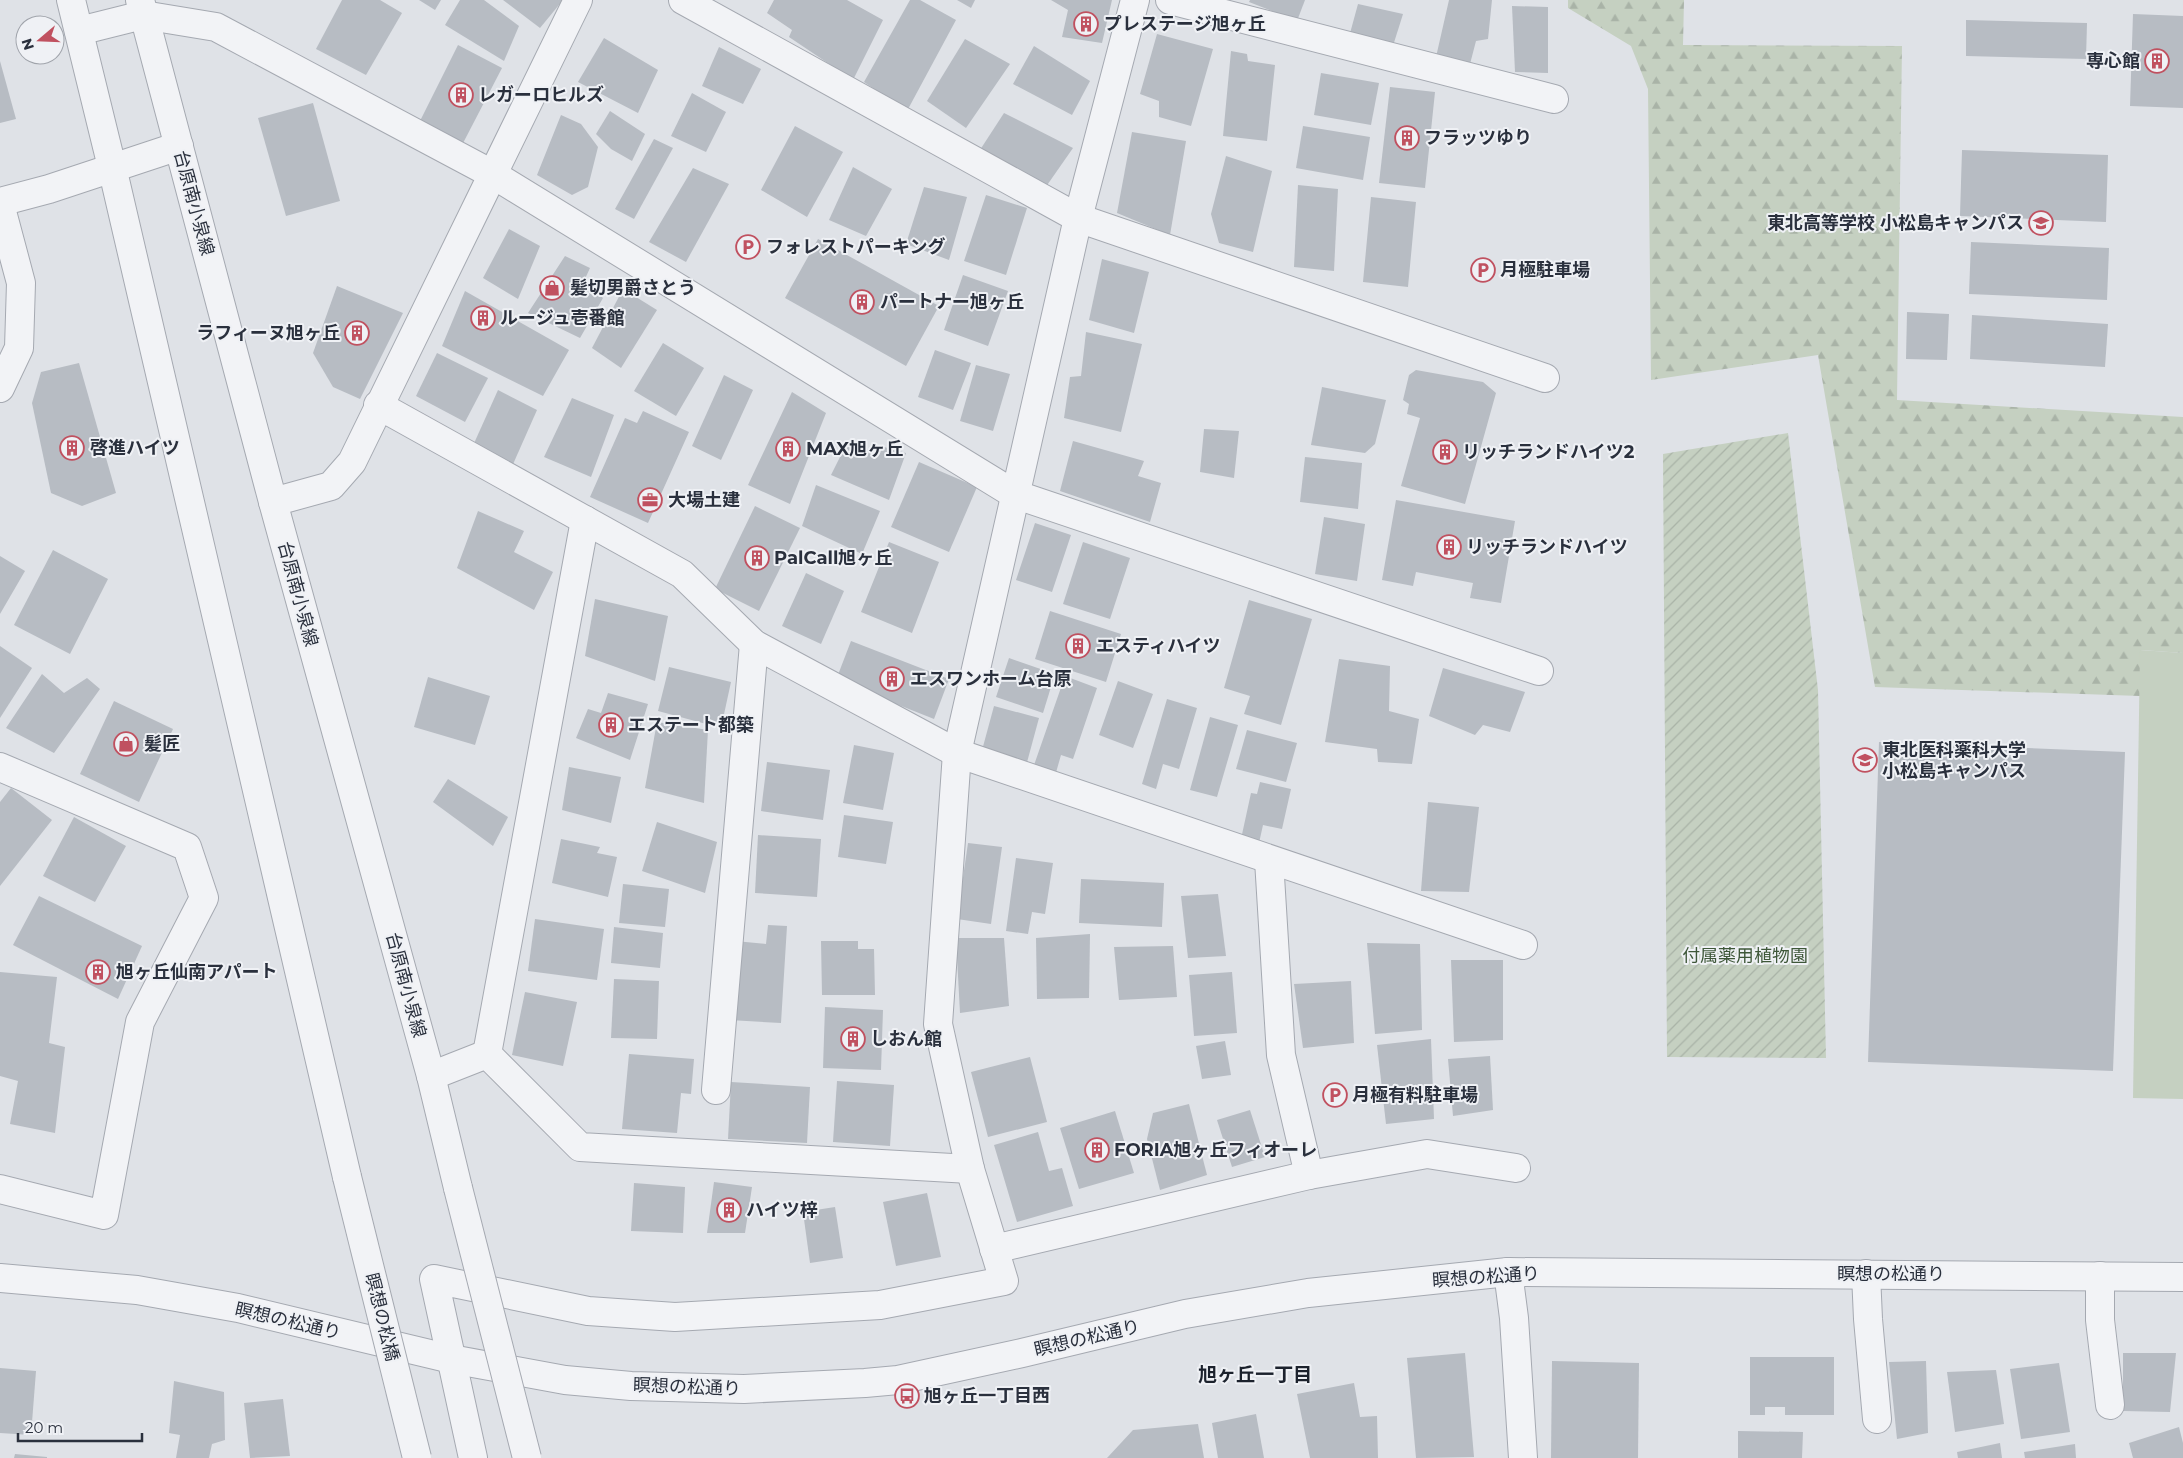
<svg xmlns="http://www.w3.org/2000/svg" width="2183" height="1458" font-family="Montserrat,'Noto Sans JP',sans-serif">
<defs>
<pattern id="forest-firs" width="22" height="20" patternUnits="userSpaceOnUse" patternTransform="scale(1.25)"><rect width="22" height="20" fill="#c5d0c1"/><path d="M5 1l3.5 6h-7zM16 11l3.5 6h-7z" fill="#a9b3a7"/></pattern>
<pattern id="garden-furrows" width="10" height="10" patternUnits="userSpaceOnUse" patternTransform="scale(1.25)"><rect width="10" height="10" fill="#c5d0c1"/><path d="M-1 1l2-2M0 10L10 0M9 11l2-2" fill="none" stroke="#a9b3a7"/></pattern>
</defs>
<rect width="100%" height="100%" fill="#dfe2e7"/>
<polygon fill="url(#forest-firs)" points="1568,0 1684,0 1683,45 1902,46 1897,400 2183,417 2183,653 2141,650 2140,696 1875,687 1818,355 1651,380 1648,89 1631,46 1568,8"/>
<polygon fill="#c5d0c1" points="2140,650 2183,653 2183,1099 2133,1098"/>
<polygon fill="url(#garden-furrows)" points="1788,433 1818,690 1826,1058 1667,1057 1663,454"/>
<g fill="#b7bcc3">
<polygon points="342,0 380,0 402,13 366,75 316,49"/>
<polygon points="419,0 441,0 435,10"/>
<polygon points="460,0 484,0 519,26 504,61 445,25"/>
<polygon points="503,0 563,0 540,28"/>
<polygon points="774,0 847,0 883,20 853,80 789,37 792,30 767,13"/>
<polygon points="910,0 920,0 956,20 907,111 864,82"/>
<polygon points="957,0 975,0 971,8"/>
<polygon points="1051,0 1112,0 1102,43 1062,37 1068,10"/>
<polygon points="1250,0 1305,0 1297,21 1249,2"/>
<polygon points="1449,0 1492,0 1488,39 1476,41 1470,64 1436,57"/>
<polygon points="1358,4 1403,14 1392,49 1349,37"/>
<polygon points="1512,6 1548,7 1548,73 1515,72"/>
<polygon points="2133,14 2183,16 2183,108 2130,106"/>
<polygon points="1966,20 2087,23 2086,59 1966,56"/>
<polygon points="1157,34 1213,49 1191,126 1159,117 1159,101 1140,94"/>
<polygon points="604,38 658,70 638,113 578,82"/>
<polygon points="965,39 1010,64 966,128 927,101"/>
<polygon points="458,45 502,68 461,147 420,121"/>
<polygon points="1034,46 1090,81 1072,115 1013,84"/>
<polygon points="719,47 761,69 743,104 702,86"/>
<polygon points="1231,51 1247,54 1248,61 1275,65 1267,141 1223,136"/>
<polygon points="0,61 16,119 0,123"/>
<polygon points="1321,73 1379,83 1371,125 1314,115"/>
<polygon points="1390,87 1435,92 1425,188 1379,183"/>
<polygon points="692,93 726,112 706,152 671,136"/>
<polygon points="313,103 340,201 286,216 258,118"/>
<polygon points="610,111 645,134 632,161 611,149 596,134"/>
<polygon points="1004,113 1073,148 1043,191 978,153"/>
<polygon points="561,115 581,124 598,147 588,187 572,195 537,175"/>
<polygon points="795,126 843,152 807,217 761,190"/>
<polygon points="1303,126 1370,137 1363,180 1296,168"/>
<polygon points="1132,132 1186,141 1170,235 1117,213"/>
<polygon points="654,139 673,148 634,219 615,209"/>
<polygon points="1962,150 2108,155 2106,222 1960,216"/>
<polygon points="1226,156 1272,171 1253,252 1219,243 1211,214"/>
<polygon points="853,167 892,189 866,236 829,220"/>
<polygon points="693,168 729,184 686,262 649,242"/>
<polygon points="1298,185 1338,189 1334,271 1294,267"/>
<polygon points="924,187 967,197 949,260 906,244"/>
<polygon points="986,195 1027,208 1006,275 964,261"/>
<polygon points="1371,197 1416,202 1408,287 1363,282"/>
<polygon points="509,229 540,246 518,299 483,278"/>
<polygon points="818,239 939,306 906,366 785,298"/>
<polygon points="1971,242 2109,248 2107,300 1969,294"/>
<polygon points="565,256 590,268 584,281 603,298 580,338 528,313"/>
<polygon points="1102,259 1149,272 1134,333 1089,320"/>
<polygon points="963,275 1008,291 988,346 944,330"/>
<polygon points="337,286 403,313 360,399 333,387 313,353"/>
<polygon points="623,289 657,310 621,368 592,348"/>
<polygon points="465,291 569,350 543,396 442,346"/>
<polygon points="1907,312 1949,314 1947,360 1906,359"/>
<polygon points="1972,315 2108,324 2105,367 1970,359"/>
<polygon points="1086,332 1142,344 1121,432 1064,418 1070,377 1081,376"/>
<polygon points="663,343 704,368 676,416 634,391"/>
<polygon points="935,350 971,363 953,410 918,397"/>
<polygon points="437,353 488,378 465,422 416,396"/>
<polygon points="79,363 116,493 82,506 51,493 32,403 41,372"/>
<polygon points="976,365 1010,374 993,431 960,421"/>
<polygon points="1416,370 1483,382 1496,393 1465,504 1401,486 1420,418 1407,414 1409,404 1403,400 1409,375"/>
<polygon points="724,375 753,390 721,460 692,446"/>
<polygon points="1322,387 1386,400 1375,444 1365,453 1311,445"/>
<polygon points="498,390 537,410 510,471 471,450"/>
<polygon points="792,392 826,413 790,504 748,485"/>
<polygon points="572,398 614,415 591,477 544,457"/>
<polygon points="643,411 689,432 648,523 590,497 625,418 637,423"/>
<polygon points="1204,429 1239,431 1234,478 1200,472"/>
<polygon points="848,441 870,450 873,444 906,453 889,500 831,475"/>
<polygon points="1073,441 1144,461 1138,476 1161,483 1150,522 1060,491"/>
<polygon points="1305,457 1362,463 1358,509 1300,502"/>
<polygon points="919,462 977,487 949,552 891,527"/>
<polygon points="816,485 880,511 862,554 802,526"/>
<polygon points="1396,500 1515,521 1501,603 1470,598 1473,583 1416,572 1413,586 1382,580"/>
<polygon points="755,506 800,528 759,611 715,589"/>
<polygon points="478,511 524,531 514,552 553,572 534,610 457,568"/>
<polygon points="1324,517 1365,524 1357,581 1315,574"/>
<polygon points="1035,523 1071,535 1052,592 1016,580"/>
<polygon points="889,542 939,562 912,633 861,612"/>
<polygon points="1083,542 1130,558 1110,619 1063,604"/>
<polygon points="53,550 108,579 70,654 14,625"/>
<polygon points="0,556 25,571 0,614"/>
<polygon points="806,573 844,591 821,644 782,626"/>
<polygon points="595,599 668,616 655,681 585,656"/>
<polygon points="1249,600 1312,619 1281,725 1244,714 1250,696 1224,688"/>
<polygon points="1050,611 1121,634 1106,682 1035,659"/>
<polygon points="851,641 949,679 934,719 836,680"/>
<polygon points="0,646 32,668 0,718"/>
<polygon points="1009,658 1055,674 1043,713 996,697"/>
<polygon points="1339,659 1390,666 1389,711 1419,719 1412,764 1378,762 1377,749 1325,742"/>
<polygon points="669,667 731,682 721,728 658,711"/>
<polygon points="1443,668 1525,692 1510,732 1483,725 1475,735 1429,716"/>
<polygon points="42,674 64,693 87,678 100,689 54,753 6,728"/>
<polygon points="1065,676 1097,688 1073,759 1061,755 1055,776 1033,768"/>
<polygon points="428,677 490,696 475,745 414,727"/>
<polygon points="1118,681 1153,694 1133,748 1099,735"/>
<polygon points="608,693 648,704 630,760 576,738 588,709 601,713"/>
<polygon points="1167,699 1197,708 1179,769 1163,764 1156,789 1142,784"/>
<polygon points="114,701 173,729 139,802 80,774"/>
<polygon points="994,706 1039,718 1026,766 981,754"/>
<polygon points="1210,717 1238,725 1217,797 1190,790"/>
<polygon points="657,722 708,730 704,803 645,788"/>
<polygon points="1247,730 1297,743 1286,782 1236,769"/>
<polygon points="1879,742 2125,752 2113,1071 1868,1062"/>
<polygon points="854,745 894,753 883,810 843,803"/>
<polygon points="767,762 830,770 823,820 761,811"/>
<polygon points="569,767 621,777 611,823 562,810"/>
<polygon points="448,779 508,817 493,846 433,802"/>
<polygon points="1260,782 1291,789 1282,829 1263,825 1259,843 1241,839 1251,793 1257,794"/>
<polygon points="11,788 52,820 0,886 0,802"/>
<polygon points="1428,802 1479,807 1469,892 1421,891"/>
<polygon points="844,815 893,822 886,864 838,857"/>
<polygon points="74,817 126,846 95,902 43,876"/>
<polygon points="657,822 717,842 705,893 642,871"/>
<polygon points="758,835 821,839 817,897 755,893"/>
<polygon points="561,839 600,847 597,853 617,857 608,897 552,883"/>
<polygon points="968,843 1002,847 991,924 957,919"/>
<polygon points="1016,858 1053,863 1045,914 1032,912 1028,934 1006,931"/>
<polygon points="1081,879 1164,883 1162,927 1079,923"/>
<polygon points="623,884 669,889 665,927 619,923"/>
<polygon points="1218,894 1226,956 1188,958 1181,896"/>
<polygon points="39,896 142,946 118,999 13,945"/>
<polygon points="535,919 604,929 597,980 528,971"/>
<polygon points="768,925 787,926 781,1023 729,1020 735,941 766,944"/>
<polygon points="614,927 663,933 660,968 611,963"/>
<polygon points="1090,934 1089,998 1037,999 1036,938"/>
<polygon points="956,938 1004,938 1009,1006 960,1013"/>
<polygon points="821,941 858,941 858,949 874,949 875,995 822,995"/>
<polygon points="1367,943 1420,944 1422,1030 1375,1034"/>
<polygon points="1173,946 1177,997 1119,1000 1114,947"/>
<polygon points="1451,960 1503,960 1503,1040 1454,1042"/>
<polygon points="0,972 57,977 49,1043 65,1047 55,1133 10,1124 18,1081 0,1076"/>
<polygon points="1232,972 1237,1033 1194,1036 1189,975"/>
<polygon points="614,979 659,981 657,1039 611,1038"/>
<polygon points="1351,981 1354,1043 1303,1048 1294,984"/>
<polygon points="525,992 577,1002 563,1066 512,1055"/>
<polygon points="825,1007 883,1010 881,1070 823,1068"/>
<polygon points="1431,1039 1434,1119 1386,1124 1377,1045"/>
<polygon points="1225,1041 1231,1075 1202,1079 1196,1046"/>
<polygon points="629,1054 694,1059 691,1094 681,1093 677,1133 622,1129"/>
<polygon points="1490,1056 1493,1110 1453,1116 1448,1059"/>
<polygon points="1030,1057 1047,1122 988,1137 971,1072"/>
<polygon points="837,1081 894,1085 890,1146 833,1142"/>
<polygon points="731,1082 810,1087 807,1143 728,1139"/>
<polygon points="1189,1104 1207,1175 1160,1190 1147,1139 1153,1113"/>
<polygon points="1250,1110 1265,1157 1232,1167 1217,1120"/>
<polygon points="1115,1111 1134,1173 1079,1189 1060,1128"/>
<polygon points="1038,1132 1049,1171 1062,1168 1073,1206 1017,1222 994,1145"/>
<polygon points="714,1182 752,1187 745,1233 707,1233"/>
<polygon points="634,1183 685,1187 683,1233 631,1231"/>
<polygon points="927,1193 941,1257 896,1266 883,1202"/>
<polygon points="835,1207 843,1258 810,1263 803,1212"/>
<polygon points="1465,1353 1474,1457 1416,1458 1407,1358"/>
<polygon points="2123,1353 2176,1353 2170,1412 2123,1411"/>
<polygon points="1750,1357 1834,1357 1834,1415 1785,1415 1785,1407 1765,1407 1765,1415 1750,1415"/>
<polygon points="1552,1361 1639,1363 1638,1458 1551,1458"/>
<polygon points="1926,1361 1928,1433 1897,1439 1889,1362"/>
<polygon points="2059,1363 2070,1432 2021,1439 2010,1369"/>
<polygon points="0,1368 36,1371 31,1435 0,1433"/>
<polygon points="1996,1370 2004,1424 1955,1432 1947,1372"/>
<polygon points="174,1381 224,1392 225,1440 212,1444 209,1458 176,1458 180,1435 169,1433"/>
<polygon points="1354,1383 1360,1417 1377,1416 1378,1458 1310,1458 1297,1394"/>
<polygon points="283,1399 290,1456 250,1458 244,1403"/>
<polygon points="1256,1414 1264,1458 1218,1458 1212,1423"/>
<polygon points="1198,1424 1204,1458 1107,1458 1133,1430"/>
<polygon points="2179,1427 2183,1443 2183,1458 2133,1458 2129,1443"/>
<polygon points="1738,1431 1803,1432 1802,1458 1738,1458"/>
<polygon points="2000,1443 2002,1458 1958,1458 1957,1452"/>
<polygon points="2075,1444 2076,1458 2025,1458 2024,1452"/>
<polygon points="15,1454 47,1457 47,1458 14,1458"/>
</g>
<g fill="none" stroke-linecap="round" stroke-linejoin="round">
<g stroke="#a5a9b1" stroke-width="30">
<g id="minor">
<polyline points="71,0 112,167 347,1177"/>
<polyline points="140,0 273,502 431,1076 458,1188"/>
<polyline points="683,0 1078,218 1545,378"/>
<polyline points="1170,0 1554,99"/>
<polyline points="79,31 143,15 216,27 494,175 1014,494 1539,671"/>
<polyline points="0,202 49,189 179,146"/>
<polyline points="0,204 21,283 19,348 0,388"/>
<polyline points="378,405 682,574 754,644 957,753 1523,945"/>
<polyline points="273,502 331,486 352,462 578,0"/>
<polyline points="0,767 187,847 204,898 140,1022 104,1215 0,1189"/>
<polyline points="1269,860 1281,1055 1309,1175"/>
<polyline points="487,1054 585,520"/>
<polyline points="431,1076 487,1054 580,1147 970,1169"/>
<polyline points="716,1090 754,644"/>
<polyline points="994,1249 1309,1175 1427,1154 1516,1168"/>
<polyline points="1508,1272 1514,1318 1523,1458"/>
<polyline points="1866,1274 1868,1319 1877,1419"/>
<polyline points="2100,1276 2100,1320 2110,1405"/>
<polyline points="0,1278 137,1290 238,1308 451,1359 565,1380 631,1386 744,1389 865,1383 898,1380 1022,1353 1185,1314 1308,1293 1508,1272 2183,1277"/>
<polyline points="473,1458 434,1279 588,1311 675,1317 880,1305 1004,1281 970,1169 938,1024 957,753 1078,218 1135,0"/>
</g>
</g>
<use href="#minor" stroke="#f2f3f6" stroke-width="28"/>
<g stroke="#a5a9b1" stroke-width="30" stroke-linecap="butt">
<g id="minor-bridge">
<polyline points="347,1177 417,1458"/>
<polyline points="458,1188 527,1458"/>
</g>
</g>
<use href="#minor-bridge" stroke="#f2f3f6" stroke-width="28"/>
</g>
<defs>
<g id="building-ring" transform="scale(1.25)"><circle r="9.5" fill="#eff1f5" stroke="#c05160" stroke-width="1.5"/><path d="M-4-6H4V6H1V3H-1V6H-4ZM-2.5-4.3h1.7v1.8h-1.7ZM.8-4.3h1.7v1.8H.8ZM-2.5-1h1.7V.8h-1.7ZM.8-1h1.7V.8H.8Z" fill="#c05160"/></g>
<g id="school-ring" transform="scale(1.25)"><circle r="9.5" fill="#eff1f5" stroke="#c05160" stroke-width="1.5"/><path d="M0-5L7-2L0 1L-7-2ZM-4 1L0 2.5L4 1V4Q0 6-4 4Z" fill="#c05160"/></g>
<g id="parking-ring" transform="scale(1.25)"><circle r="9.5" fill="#eff1f5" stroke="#c05160" stroke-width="1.5"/><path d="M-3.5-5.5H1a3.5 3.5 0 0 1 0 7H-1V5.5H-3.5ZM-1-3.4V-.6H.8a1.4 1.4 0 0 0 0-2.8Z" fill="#c05160"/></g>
<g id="shop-ring" transform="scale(1.25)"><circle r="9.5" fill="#eff1f5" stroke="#c05160" stroke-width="1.5"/><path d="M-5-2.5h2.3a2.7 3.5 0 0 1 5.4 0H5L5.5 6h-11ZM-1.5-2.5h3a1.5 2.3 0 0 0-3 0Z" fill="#c05160"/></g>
<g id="office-ring" transform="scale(1.25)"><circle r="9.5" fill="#eff1f5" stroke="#c05160" stroke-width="1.5"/><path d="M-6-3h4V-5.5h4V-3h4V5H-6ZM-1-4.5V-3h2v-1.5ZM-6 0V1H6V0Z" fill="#c05160"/></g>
<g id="university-ring" transform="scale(1.25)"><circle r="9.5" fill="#eff1f5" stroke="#c05160" stroke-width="1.5"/><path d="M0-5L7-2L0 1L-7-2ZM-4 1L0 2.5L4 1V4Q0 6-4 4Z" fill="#c05160"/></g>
<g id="bus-ring" transform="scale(1.25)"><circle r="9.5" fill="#eff1f5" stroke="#c05160" stroke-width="1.5"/><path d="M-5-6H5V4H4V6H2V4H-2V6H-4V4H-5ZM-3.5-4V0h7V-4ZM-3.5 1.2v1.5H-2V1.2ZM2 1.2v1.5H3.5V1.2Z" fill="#c05160"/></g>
</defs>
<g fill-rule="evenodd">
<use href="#building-ring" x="1086" y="24"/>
<use href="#building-ring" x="2157" y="61"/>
<use href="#building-ring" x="461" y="95"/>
<use href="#building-ring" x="1407" y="138"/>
<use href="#school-ring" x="2041" y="223"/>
<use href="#parking-ring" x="748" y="247"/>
<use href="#parking-ring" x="1483" y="270"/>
<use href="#shop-ring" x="552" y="288"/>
<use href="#building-ring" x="862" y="302"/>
<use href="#building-ring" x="483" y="318"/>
<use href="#building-ring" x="357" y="333"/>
<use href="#building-ring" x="72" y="448"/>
<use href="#building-ring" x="788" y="449"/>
<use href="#building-ring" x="1445" y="452"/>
<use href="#office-ring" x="650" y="500"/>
<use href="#building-ring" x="1449" y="547"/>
<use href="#building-ring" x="757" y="558"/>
<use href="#building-ring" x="1078" y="646"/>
<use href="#building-ring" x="892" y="679"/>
<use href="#building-ring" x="611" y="725"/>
<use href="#shop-ring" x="126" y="744"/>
<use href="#university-ring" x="1865" y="760"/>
<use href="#building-ring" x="98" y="972"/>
<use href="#building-ring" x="853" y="1039"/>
<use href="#parking-ring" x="1335" y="1095"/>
<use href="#building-ring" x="1097" y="1150"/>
<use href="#building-ring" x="729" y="1210"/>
<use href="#bus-ring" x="907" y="1396"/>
</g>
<g text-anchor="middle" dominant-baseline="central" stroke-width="4" stroke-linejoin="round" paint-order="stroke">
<g font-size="18" font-weight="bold" fill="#2a303d" stroke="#eff1f5" text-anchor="start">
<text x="1104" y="24">プレステージ旭ヶ丘</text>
<text x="2140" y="61" text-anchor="end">専心館</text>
<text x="478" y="95">レガーロヒルズ</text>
<text x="1424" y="138">フラッツゆり</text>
<text x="2024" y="223" text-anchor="end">東北高等学校 小松島キャンパス</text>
<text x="766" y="247">フォレストパーキング</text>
<text x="1500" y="270">月極駐車場</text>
<text x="570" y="288">髪切男爵さとう</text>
<text x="880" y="302">パートナー旭ヶ丘</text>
<text x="500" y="318">ルージュ壱番館</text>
<text x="340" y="333" text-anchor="end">ラフィーヌ旭ヶ丘</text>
<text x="90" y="448">啓進ハイツ</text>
<text x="806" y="449">MAX旭ヶ丘</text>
<text x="1462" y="452">リッチランドハイツ2</text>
<text x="668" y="500">大場土建</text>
<text x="1466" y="547">リッチランドハイツ</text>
<text x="774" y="558">PalCall旭ヶ丘</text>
<text x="1096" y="646">エスティハイツ</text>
<text x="910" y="679">エスワンホーム台原</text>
<text x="628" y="725">エステート都築</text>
<text x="144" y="744">髪匠</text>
<text x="1882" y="750">東北医科薬科大学<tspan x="1882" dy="21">小松島キャンパス</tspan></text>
<text x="116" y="972">旭ヶ丘仙南アパート</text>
<text x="870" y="1039">しおん館</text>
<text x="1352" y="1095">月極有料駐車場</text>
<text x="1114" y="1150">FORIA旭ヶ丘フィオーレ</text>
<text x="746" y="1210">ハイツ梓</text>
<text x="924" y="1396">旭ヶ丘一丁目西</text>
</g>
<g font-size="18" fill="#2a303d" stroke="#eff1f5">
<text transform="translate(194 203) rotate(75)">台原南小泉線</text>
<text transform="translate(298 594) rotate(75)">台原南小泉線</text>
<text transform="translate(406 985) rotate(75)">台原南小泉線</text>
<text x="1891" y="1274">瞑想の松通り</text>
<text transform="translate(1486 1277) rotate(-4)">瞑想の松通り</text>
<text transform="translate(382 1317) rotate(76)">瞑想の松橋</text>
<text transform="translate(288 1321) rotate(13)">瞑想の松通り</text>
<text transform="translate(1087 1338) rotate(-13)">瞑想の松通り</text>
<text transform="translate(687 1387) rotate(2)">瞑想の松通り</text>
</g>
<g font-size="18" fill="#3e5739" stroke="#eff1f5">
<text x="1745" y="956">付属薬用植物園</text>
</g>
<g font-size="19" font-weight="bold" fill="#1c222d" stroke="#eff1f5">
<text x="1255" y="1374">旭ヶ丘一丁目</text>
</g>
</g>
<g transform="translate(40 40) rotate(251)"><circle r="24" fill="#eff1f5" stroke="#a0a4ab"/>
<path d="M0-4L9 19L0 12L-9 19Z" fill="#c05160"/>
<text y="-8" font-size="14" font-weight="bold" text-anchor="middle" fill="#2a303d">N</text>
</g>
<path d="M18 1433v8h124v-8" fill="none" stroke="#2a303d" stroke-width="2.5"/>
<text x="25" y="1433" font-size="15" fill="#2a303d" stroke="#eff1f5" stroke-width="4" paint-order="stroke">20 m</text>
</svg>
